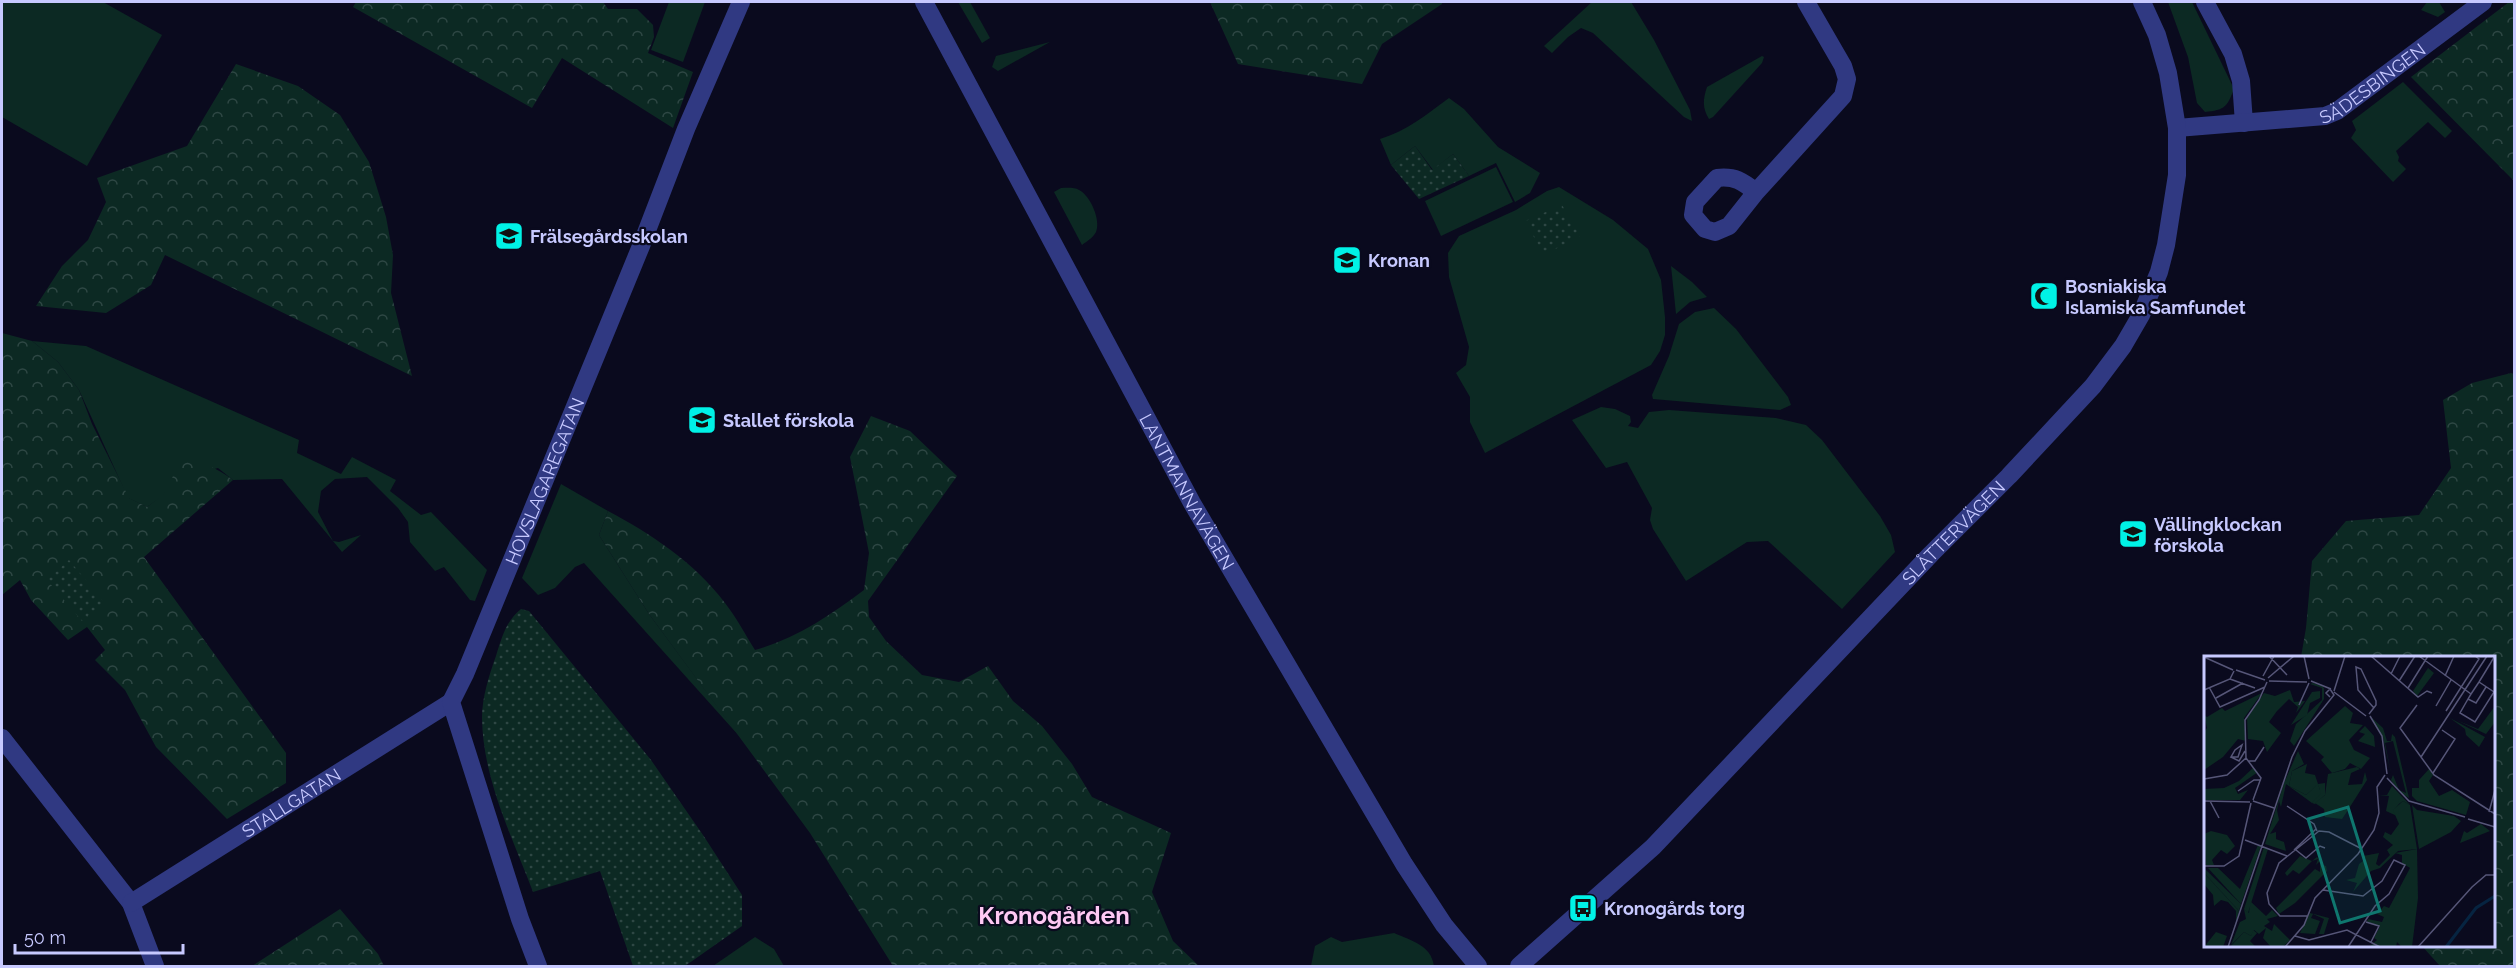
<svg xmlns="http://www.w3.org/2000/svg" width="2516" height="968" font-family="Raleway,sans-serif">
<defs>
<pattern id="forest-crowns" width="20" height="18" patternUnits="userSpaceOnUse" patternTransform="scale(1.5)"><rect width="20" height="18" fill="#0c2923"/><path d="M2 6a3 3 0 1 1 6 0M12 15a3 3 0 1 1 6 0" fill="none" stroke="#2e4744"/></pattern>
<pattern id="park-dots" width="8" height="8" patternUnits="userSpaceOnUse" patternTransform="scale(1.5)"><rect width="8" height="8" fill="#0c2923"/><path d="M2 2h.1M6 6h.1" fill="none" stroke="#2e4744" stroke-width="1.8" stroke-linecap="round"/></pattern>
</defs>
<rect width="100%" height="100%" fill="#0a0a1e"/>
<g fill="#0c2923">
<polygon points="2,2 103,2 162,35 87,166 2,117"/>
<polygon points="669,2 705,2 683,62 651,50"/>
<polygon points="958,2 970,2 990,38 982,43"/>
<polygon points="1592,2 1631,2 1654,40 1690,110 1692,121 1684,117 1593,33 1581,28 1568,37 1552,53 1544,46"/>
<path d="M2168,2H2192L2234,89C2227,107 2225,110 2205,112L2197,103L2188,57Z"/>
<polygon points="2427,2 2439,2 2445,12 2438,17 2421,10"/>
<polygon points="1050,42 998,71 992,67 996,56"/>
<path d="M1762,56L1764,57L1762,63L1713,117L1709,119C1702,108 1703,99 1707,87Z"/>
<polygon points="2403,82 2452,131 2445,138 2428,122 2396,151 2399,157 2398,161 2406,169 2393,182 2351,138 2356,130 2352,121"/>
<path d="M1449,98L1464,109L1498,147L1540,173L1530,193L1515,202L1496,163L1469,176L1453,154L1433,170L1415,146L1391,165L1380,139C1407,131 1427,114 1449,98Z"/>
<polygon points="1496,167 1513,202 1441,236 1425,201"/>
<polygon points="1559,187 1613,220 1648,249 1661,280 1665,317 1665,335 1660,351 1651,365 1485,453 1470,422 1470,397 1456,373 1466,365 1469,347 1449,277 1448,253 1459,236 1516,210 1547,191"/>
<path d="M1061,188C1067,188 1074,187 1079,190C1091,196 1101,221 1096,232C1093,238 1087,241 1082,245L1054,192Z"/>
<polygon points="1671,266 1692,282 1707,297 1690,302 1676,314"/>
<polygon points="1714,308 1736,329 1788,397 1791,405 1780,410 1653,399 1652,395 1669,356 1679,324 1695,312"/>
<polygon points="32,341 86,346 299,440 297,453 341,474 352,457 396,480 390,491 421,515 431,512 487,570 475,601 470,600 444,567 435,571 410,542 408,522 398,508 367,477 335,479 321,491 318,512 333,541 339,542 361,535 342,552 282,479 233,480 218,468 171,482 163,496 147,507 128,498 79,390 58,362"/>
<polygon points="1601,407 1615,409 1630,416 1631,422 1628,426 1638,428 1649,412 1669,410 1776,418 1806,425 1822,440 1880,516 1891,535 1895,552 1842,609 1768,541 1747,542 1686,581 1653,529 1650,520 1652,508 1627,462 1606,468 1572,420"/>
<polygon points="561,484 608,511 599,535 649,614 740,737 584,563 575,567 555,588 538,595 522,578"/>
<path d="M1394,933C1412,941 1431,945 1434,966H1311L1315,946L1331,937L1342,942Z"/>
<polygon points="755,937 774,949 784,966 713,966"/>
</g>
<g fill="url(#forest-crowns)">
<polygon points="356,2 603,2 608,9 637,9 653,25 654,37 648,53 693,72 673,128 562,58 532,108 353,7"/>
<polygon points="1210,2 1442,2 1442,4 1382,44 1362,84 1238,64"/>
<polygon points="2509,2 2514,2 2514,181 2411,77"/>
<polygon points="236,64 298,86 340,115 369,162 386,217 393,255 391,293 412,376 165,255 151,285 106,313 36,306 62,266 88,240 106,202 97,178 187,146"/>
<path d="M2,333L32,341L58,362L79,390L92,424L129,498L147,507L163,495L181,461C202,462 216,467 233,480L144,557L286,753V783L227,819L156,747L125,690L95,660L105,650L87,627L68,640L31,600L20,580L2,595Z"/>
<polygon points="2511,373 2514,374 2514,966 2440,966 2422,946 2494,946 2494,658 2301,657 2306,628 2312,561 2346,521 2419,515 2451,468 2443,400 2472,383"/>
<path d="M871,416L910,431L957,476L868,601L869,617L886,641L922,675L959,682L988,666L1013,701L1042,726L1072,764L1092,797L1171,833L1152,892L1173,941L1199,966H893L810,833L649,614L599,535L608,511C650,533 695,563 725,603C736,617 745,634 755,650C795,639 831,615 864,590L869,553L850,457Z"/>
<polygon points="340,909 378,954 384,966 252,966"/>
</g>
<g fill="url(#park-dots)">
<polygon points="1415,146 1432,170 1453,154 1469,176 1419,199 1391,165"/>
<polygon points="1562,205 1580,236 1544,255 1525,221"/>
<polygon points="69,560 104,602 82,621 47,580"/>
<path d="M521,609L529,611L651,760L703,835L742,895V926L685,966H633L600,871L533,892C512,836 483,780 482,718C482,698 489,675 496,656C502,637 506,621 521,609Z"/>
</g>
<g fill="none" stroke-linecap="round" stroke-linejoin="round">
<g stroke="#303982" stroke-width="18">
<path id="s1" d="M924,2L1192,503L1404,864L1444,925L1478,966"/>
<polyline points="2205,2 2233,54 2241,81 2244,123"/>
<path id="s2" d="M2177,128L2325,116L2337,111L2483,2"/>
<path d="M1756,192C1742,181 1735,176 1717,178L1695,202L1693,215L1705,229L1715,232L1729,226L1756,192L1843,96L1847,79L1843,66L1806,2"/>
<polyline points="2,738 131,903 155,966"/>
<path id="s3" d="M131,903L451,702"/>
<path id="s4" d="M538,966L520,919L451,702L465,674L641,246L686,129L741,2"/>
<path id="s5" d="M1519,966L1653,847L1931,554L2009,476L2093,386L2123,346L2141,315L2159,272L2166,245L2177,175V128L2168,73L2157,35L2142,2"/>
</g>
</g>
<defs>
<g id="school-square" transform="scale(1.5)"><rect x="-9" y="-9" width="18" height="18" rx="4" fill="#00f2e6" stroke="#0a0a1e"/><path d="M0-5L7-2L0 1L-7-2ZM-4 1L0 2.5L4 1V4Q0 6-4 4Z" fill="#111"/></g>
<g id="mosque-square" transform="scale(1.5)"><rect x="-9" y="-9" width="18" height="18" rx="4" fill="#00f2e6" stroke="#0a0a1e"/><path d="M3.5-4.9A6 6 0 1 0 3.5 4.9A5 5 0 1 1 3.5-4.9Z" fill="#111"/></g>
<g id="bus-square" transform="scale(1.5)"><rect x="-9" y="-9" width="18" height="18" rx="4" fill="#00f2e6" stroke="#0a0a1e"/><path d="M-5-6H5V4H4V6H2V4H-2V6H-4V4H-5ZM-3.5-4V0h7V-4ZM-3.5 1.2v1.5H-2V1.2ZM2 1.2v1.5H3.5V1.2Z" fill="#111"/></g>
</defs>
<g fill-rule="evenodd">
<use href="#school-square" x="509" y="236"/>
<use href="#school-square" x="1347" y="260"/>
<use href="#mosque-square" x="2044" y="296"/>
<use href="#school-square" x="702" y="420"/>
<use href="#school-square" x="2133" y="534"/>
<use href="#bus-square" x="1583" y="908"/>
</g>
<g text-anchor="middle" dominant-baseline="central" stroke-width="4.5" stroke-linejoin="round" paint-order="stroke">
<g font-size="18" fill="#c7c9ff" stroke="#0a0a1e">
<text stroke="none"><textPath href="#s2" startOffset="206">SÄDESBINGEN</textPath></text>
<text stroke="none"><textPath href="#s4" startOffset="518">HOVSLAGAREGATAN</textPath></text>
<text stroke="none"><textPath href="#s1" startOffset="556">LANTMANNAVÄGEN</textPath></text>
<text stroke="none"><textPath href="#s5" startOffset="614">SLÅTTERVÄGEN</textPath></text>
<text stroke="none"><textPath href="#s3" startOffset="189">STALLGATAN</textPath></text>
</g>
<g font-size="18" font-weight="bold" fill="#c7c9ff" stroke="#0a0a1e" text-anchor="start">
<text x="530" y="236">Frälsegårdsskolan</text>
<text x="1368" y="260">Kronan</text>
<text x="2065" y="286">Bosniakiska<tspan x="2065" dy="21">Islamiska Samfundet</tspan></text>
<text x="723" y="420">Stallet förskola</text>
<text x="2154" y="524">Vällingklockan<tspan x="2154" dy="21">förskola</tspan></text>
<text x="1604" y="908">Kronogårds torg</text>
</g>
<g font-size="24" font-weight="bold" fill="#ffc9f4" stroke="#0a0a1e">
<text x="1054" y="915">Kronogården</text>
</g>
</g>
<g transform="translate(2204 656)">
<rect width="291" height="291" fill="#0a0a1e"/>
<path d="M106,28L109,27L118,30L120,32V43L90,90L86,85L92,68L118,44V32ZM167,61L179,72L183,85H187L188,78L191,81L205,142L195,136L187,124L189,119L195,134L202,137L189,85L181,87L187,117L179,82ZM103,108L101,117L111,119L114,128L121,127V139L111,148L108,147L116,134L114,129L102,139L85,130L88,115ZM188,130L206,149L199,145L195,148L190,154L193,160L182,155L185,140L175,139H183ZM213,193L214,242L208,291H198L193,286L192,291H165L173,284L170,282L176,270L163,266L164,263L178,266L180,261L173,258L180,250L185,252L206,212L198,207V199L191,197ZM96,200L108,205L113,201L116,205L112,209L114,203L108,205L95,218L89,214L83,220L81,217ZM0,212L37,248L35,255L0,217ZM46,245L62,260L68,254L74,260L63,263L66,266L60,270L68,275L70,268L86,284L79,291H67L59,282L62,272L55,278L50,274L47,280L40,276L27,289L36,266L42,263L40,253L45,257ZM106,257L125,262L120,278H115L120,263L109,258L107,262L116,265L111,278L96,277Z" fill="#0c2923"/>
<path d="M224,12L230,17L213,40L209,35ZM291,50V66L282,78L252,64L274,73ZM246,62L281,81L275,91L262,79L261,73ZM161,70L170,80L171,91L154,85L161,78L155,76ZM94,95L100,108L88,115L85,130L102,139L114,128L117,137L108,147L82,128L77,151L75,145L73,154L75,164L66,178L72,176V183L80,186L82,195L61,188L80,127ZM153,111L156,113L147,117L144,129L158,128L161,116L163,124L144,154L138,163L121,161L120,153L111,147L121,139L124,118ZM49,112L54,116L31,132L34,138L44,134L36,144H0V133L20,132L35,125ZM225,113L229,119L225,125L235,140L248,134L266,146L262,159L213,145L208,140V132H215V124ZM199,145L206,149L213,193L194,195L176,212L167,215L149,236L153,227L142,224L151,222L155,208L162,203L159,200L175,197L172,208L175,210L186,199L183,194L189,189L179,181L181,176L187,179L195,168L189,154ZM208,149L213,154L250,160L257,165L247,176L215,193ZM277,168L286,175L256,187L260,175L263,177ZM7,175L23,179L31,190L23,198L17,194L8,204L10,209H2L0,178ZM54,189L57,190L37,248L4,212H14L36,233ZM60,191L64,193L44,257L40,253ZM116,208L122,210L123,215L91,247L75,258L72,252L111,213L116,216ZM0,217L35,255L32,267V255L24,246L17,244L10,250L9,239L0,228ZM49,274L53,277L46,285L52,291H26L40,276L47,280ZM12,276L23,280L19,291H0Z" fill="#0c2923"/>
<path d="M141,50L149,57L146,67L159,69L145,84L150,94L166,102L157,113L146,107L141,113L128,117L117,104L120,101L102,85Z" fill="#0c2923"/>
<path d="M86,34L90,46L101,45L92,57L94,51L85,43L73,55L65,66L77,77L63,96L59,85L44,83L43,62L60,37L71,40ZM116,35V42L106,47L103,59L87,69L108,36ZM58,37L40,62L42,85L34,83L19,101L0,114V76L3,72L0,59L3,61L18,52L21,55Z" fill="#0c2923"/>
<path fill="none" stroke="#062441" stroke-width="3" d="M242,291L272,252L291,240"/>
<path fill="none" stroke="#565678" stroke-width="1.5" d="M65,0L83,19M100,0L105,23M167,0L214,41L223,35L228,37M215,0L267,38M0,1L29,14M32,14L61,24M187,18L196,0M59,20L70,0M241,20L250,0M64,22L90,0M26,23L51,32M65,25L103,26M107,25L127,33M195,25L211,0M275,26L290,36L271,66L256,57L264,43L267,38L275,26L286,8L290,1M5,31L16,51L61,31M204,32L224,0M0,34L26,23L30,15M130,35L141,0M130,36L162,60M12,42L39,27M264,43L272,47L282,31M95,49L105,27M213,49L196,72L230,119L291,158M232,50L247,24M242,55L275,3L271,0M165,58L172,49V45L157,13L152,11L154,34L170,52M166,60L178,80L183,118M38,89L34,101H27L31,94ZM27,101L35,105L41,95M217,101L283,0M42,102L57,122L49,144M44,105H51L60,91M229,117L251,83L238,74M183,122L205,145L261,161M0,123L23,119L42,102L41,64L55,44L63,26M34,135L50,124H57M0,145L46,146M6,145L15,162M49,145L70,152M83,150L110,168L113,175M285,156L291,134M264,163L291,171M41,184L83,200M90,194L112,173M92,194L102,202L116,190L121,192M0,210H20L35,200L47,147M119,234L159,240L178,225L190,204L201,209L185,238L171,250L144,291M104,260H76L65,248L63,237L75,207L115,175L125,176L158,193M162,266L175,270L167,286M91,280L105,284L143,274L176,291M24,291L88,101L101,75L130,39L126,33L122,37L126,41M81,291L100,269L111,242L154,198L170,174L175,157L173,131L181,119M214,291L268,231L282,219H291"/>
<path fill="#0f766e" fill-opacity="0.15" stroke="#0f766e" stroke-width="3" d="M144,151L176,255L136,267L104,163Z"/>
<rect width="291" height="291" fill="none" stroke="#c7c9ff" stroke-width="3"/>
</g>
<rect width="2516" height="968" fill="none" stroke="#c7c9ff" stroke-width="6"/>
<path d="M15 944v9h168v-9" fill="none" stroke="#c7c9ff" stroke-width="3"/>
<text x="24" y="944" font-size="18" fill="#c7c9ff" stroke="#0a0a1e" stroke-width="4.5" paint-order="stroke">50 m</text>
</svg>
